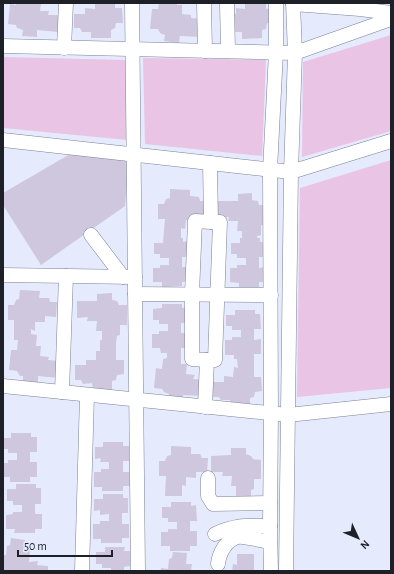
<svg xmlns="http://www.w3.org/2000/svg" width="394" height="574" font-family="'Alegreya Sans',sans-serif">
<rect width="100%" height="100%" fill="#e5ebfc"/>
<g fill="#e9c4e5">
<polygon points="391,35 391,131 302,157 303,62"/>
<polygon points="3,57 126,60 127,140 3,128"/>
<polygon points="143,58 266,60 262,156 145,144"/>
<polygon points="391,160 391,388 297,397 300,188"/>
</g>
<g fill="#cfc7dd">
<polygon points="16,3 41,3 40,11 49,11 48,15 59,15 58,32 37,30 37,37 22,36 23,30 17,28 16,25 8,24 10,4 16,5"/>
<polygon points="95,3 115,3 115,8 122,8 123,23 116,23 115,28 111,30 111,38 91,38 91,32 82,32 80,28 74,28 74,14 85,14 85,8 95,9"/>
<polygon points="159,3 177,3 177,5 182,5 182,14 191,15 191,18 202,19 200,37 180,36 179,43 164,41 165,35 160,33 158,29 150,29 152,9 158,9"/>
<polygon points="245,3 266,3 266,9 273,8 274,23 267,23 266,29 262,30 262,38 242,39 242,32 233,32 230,14 236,14 236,8 245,9"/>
<polygon points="77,150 129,160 125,206 41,265 3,205 3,193"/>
<polygon points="170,189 190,190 190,196 199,197 200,201 207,201 206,215 195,221 186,220 185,229 181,228 181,238 183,238 183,242 189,241 189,257 182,257 182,267 189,267 189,282 182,282 182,286 162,287 162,282 153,282 153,268 160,268 160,265 169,265 169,258 160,258 160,254 154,254 154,243 163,243 165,219 158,219 158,204 164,204 166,199 170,198"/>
<polygon points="252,193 252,200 258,201 259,205 267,205 267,225 261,225 261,235 257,236 257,238 260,238 260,242 266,242 266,257 259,257 259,268 266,267 266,282 259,282 259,287 239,287 239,283 230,282 230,268 237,268 237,265 246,265 246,258 237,258 237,254 231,254 231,243 240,243 240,238 242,238 242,231 237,231 238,221 228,221 229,217 218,218 218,201 238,201 238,194"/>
<polygon points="20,290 40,291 39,298 49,298 50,302 57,302 56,317 45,316 45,322 35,322 35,331 31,329 31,334 37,335 36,346 41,346 40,356 49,357 48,360 59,361 58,378 38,376 38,383 23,382 23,376 20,376 17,371 9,370 11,350 17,350 18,340 14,340 14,320 8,320 8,305 14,305 16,300 19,299"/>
<polygon points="112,293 112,300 117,301 119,305 127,305 127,325 120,325 120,335 117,336 116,342 116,360 124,360 124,374 117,375 116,380 112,381 112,390 93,390 92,383 83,384 81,380 75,380 75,365 86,365 86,360 96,360 96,351 100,351 100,340 102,340 102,331 96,331 97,321 87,321 88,317 77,318 77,301 97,301 97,294"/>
<polygon points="162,304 182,304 182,308 187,307 187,323 181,323 181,333 188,333 188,348 181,348 181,364 187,364 186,374 195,375 193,379 205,380 203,396 183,395 183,402 168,401 169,394 164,392 162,389 154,388 156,368 162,369 163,359 167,358 167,353 161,353 160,348 152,348 152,334 159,334 159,331 168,331 168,324 159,324 159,320 153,320 153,309 162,308"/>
<polygon points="235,310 255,310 255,314 260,314 261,329 254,329 254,340 261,339 261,354 254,354 254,377 261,377 262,391 255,392 254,397 250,398 250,407 230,407 230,400 221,400 219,397 213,397 213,382 224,382 224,376 233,377 234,367 238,368 237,359 234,359 234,355 225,355 225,340 232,340 232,337 241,337 241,330 232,330 232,326 226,326 226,315 235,315"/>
<polygon points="11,433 31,433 31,437 37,437 37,452 30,452 30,462 37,462 37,477 30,477 30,482 10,482 10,477 3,477 3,463 8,463 8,460 17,460 17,453 8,453 8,449 3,449 3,438 11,438"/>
<polygon points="103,442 123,442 123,446 129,446 129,461 123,461 123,472 129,472 130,486 123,486 123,491 102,491 102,487 94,487 94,472 101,472 101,469 109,469 109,462 100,462 101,458 95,459 95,447 103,447"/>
<polygon points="171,446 191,447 191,454 200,454 202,458 208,458 207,472 196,472 196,478 186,477 186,486 182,485 182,496 165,496 166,476 159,476 159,461 165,461 167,456 171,455"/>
<polygon points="231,448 246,448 246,454 251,456 253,459 261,460 261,479 254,479 254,489 251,490 251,497 236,497 236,486 231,486 232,476 222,476 223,472 211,472 211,456 231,455"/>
<polygon points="16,484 36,484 36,488 41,488 41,504 35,504 35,514 42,514 42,529 35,529 35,533 14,533 15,529 6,529 6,515 13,514 13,512 22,512 22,505 13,505 13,501 7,501 7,489 16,489"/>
<polygon points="103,494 123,494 123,498 128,498 128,513 122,513 122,524 129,524 129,538 122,538 122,543 101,543 101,539 93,539 93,524 100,524 100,521 109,521 109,514 100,515 100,510 94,511 94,499 103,499"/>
<polygon points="171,502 191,502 191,506 196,505 197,521 190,521 190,531 197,531 197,546 190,546 190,551 170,551 170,546 161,546 161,532 168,532 168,529 177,529 177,522 168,522 168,518 162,518 162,507 171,507"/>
<polygon points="11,538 25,540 25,550 30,551 29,562 38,561 37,565 48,566 48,571 3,571 3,555 6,555 7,546 10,545"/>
<polygon points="105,547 125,547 124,551 130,551 130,566 124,567 124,571 111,571 111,568 102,568 102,564 96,564 96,552 105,552"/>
<polygon points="173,552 187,553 186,564 192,564 191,571 161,571 161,568 168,569 169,559 172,558"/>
<polygon points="237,554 254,554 254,571 232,571 233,564 237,565"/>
</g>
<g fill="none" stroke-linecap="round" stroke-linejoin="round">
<g stroke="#7c8296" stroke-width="15">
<g id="minor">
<polyline points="132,3 138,571"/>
<polyline points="204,3 205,51"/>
<polyline points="227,3 228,51"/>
<polyline points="293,4 360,9 391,13"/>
<polyline points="3,46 295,53 391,19"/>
<polyline points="64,48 66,3"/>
<polyline points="3,140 291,172 391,141"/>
<polyline points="91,235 123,277"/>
<polyline points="3,275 135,277"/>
<polyline points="135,294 271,295"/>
<polyline points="207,360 192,359 192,294 195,221 211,222"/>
<polyline points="3,386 288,415 391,404"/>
<polyline points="62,392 66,276"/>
<polyline points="205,407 207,360 215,360 220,222 211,222 210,163"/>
<polyline points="208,478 208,496 213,504 270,503"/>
<path d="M215,534C237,524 247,526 270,526"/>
<path d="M218,564C219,553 226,540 238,537C243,536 264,541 270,542"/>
<polyline points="82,571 87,395"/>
<polyline points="271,571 270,526 271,413 270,170 276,52 276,3"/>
<polyline points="286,571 291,172 295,53 293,3"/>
</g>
</g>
<use href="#minor" stroke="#fff" stroke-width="14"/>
</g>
<rect width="394" height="574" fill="none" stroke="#1e2028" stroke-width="8"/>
<g transform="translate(358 538) rotate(134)" stroke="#e5ebfc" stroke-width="3" paint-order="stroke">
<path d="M0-3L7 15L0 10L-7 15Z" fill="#1e2028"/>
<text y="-6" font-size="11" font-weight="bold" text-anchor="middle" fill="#1e2028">N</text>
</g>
<path d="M18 550v6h94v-6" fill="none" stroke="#1e2028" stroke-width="2"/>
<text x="24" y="550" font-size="12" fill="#1e2028" stroke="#e5ebfc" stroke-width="3" paint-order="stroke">50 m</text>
</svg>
